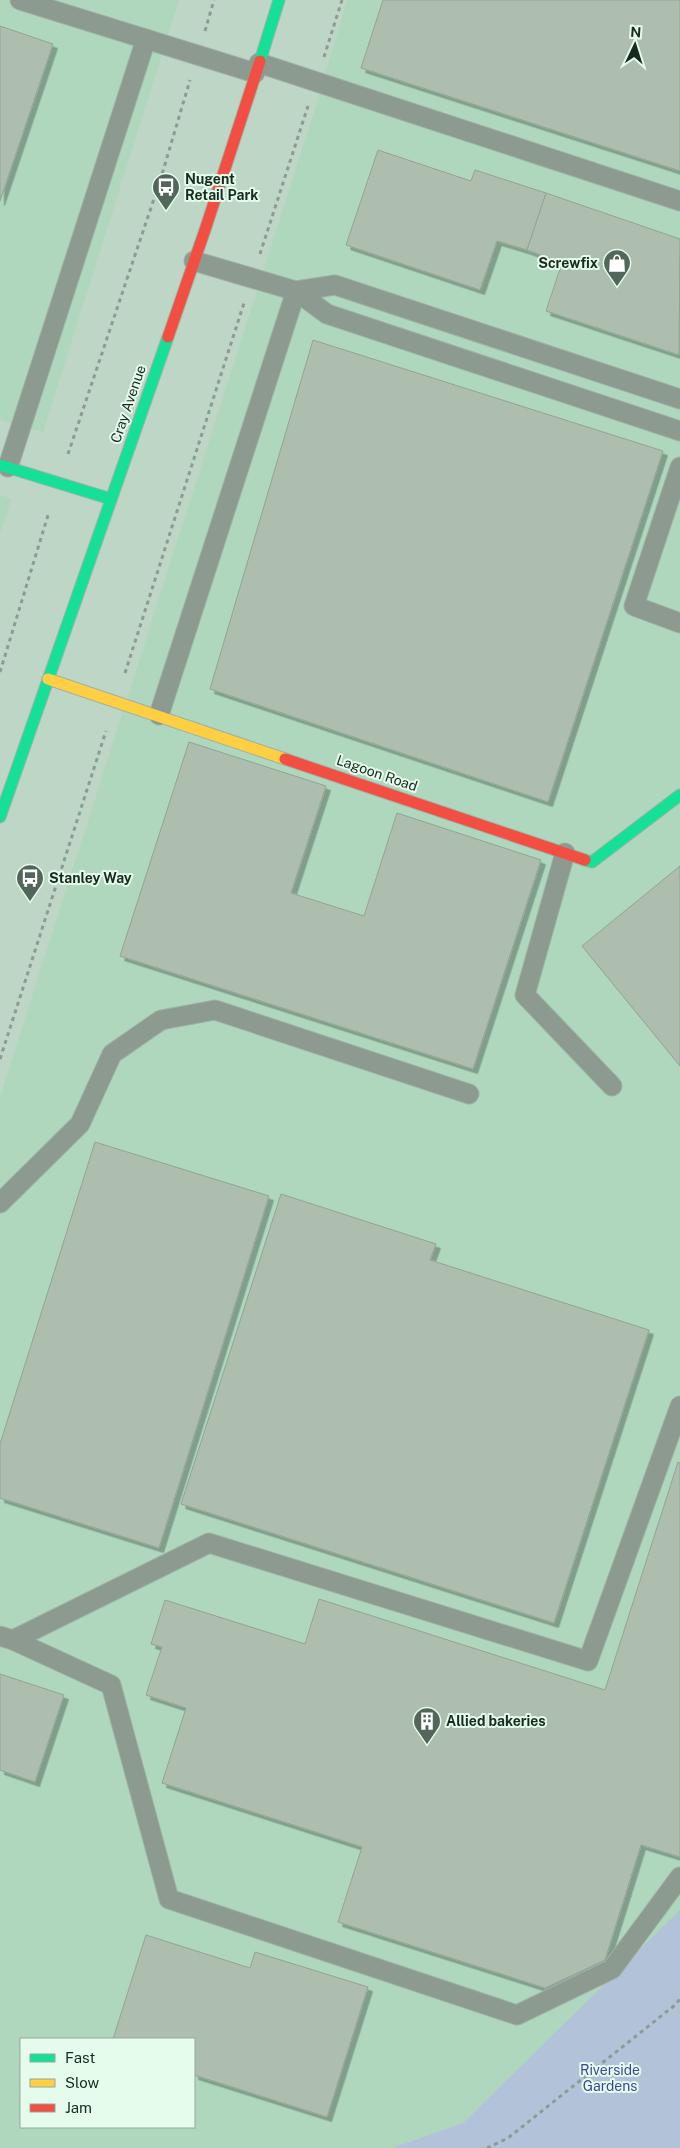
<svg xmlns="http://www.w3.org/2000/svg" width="680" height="2148" font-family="'Public Sans',sans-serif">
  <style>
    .built { fill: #aed7bd; fill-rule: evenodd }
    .green { fill: #b2c2d8 }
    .building { fill: #adbeaf; stroke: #93a394; filter: url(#shadow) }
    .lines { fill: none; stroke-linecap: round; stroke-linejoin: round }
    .lane-casing { stroke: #9eb2a5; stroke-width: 21 }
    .fast-casing { stroke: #9eb2a5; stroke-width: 13 }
    .slow-casing { stroke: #9eb2a5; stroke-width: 13 }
    .jam-casing { stroke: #9eb2a5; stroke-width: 13 }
    .path { stroke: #8d9b92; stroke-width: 3; stroke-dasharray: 4 4; stroke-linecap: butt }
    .lane { stroke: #8c9a90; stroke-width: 19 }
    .fast { stroke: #16e098; stroke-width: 11 }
    .slow { stroke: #ffcf43; stroke-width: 11 }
    .jam { stroke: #f24e42; stroke-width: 11 }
    .labels { text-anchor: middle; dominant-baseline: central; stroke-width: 4; stroke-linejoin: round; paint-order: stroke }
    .poi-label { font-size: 14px; font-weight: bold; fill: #182b1f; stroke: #e5fcec; text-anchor: start }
    .street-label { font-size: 14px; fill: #182b1f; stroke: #e5fcec }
    .park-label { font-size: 14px; fill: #40449d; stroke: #e5fcec }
  </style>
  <defs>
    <filter id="shadow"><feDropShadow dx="4.5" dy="4.5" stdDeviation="0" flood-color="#0004"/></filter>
  </defs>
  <rect width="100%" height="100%" fill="#bed6c6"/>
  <!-- built -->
  <g class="built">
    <path d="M0,0H179L43,432L0,420Z"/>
    <path d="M347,0H680V1910L463,2123L392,2148H0V1097L315,109ZM21,2039H194V2127H21Z"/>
    <path d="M0,495L11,499L0,534Z"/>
  </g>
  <!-- green -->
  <path class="green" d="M680,1910V2148H392L463,2123Z"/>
  <!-- building -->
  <g class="building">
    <path d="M383,0H680V171L361,68Z"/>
    <path d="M0,26L53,44L0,201Z"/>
    <path d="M378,150L471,181L475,170L546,193L527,250L497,241L480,290L346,245Z"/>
    <path d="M546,193L680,239L679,355L546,311L562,263L527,250Z"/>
    <path d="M313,340L663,451L548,802L210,689Z"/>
    <path d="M189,742L326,786L291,893L364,916L397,813L541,860L473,1069L120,956Z"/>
    <path d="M680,866V1066L582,946Z"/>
    <path d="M95,1142L269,1196L159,1548L0,1498V1444Z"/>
    <path d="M281,1194L436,1244L430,1260L649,1330L554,1623L181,1504Z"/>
    <path d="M678,1462L680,1463V1857L641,1845L605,1960L545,1988L338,1922L362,1847L162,1783L186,1708L146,1695L162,1647L151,1644L165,1600L305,1644L319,1599L605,1690Z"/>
    <path d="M0,1674L64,1695L35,1782L0,1770Z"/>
    <path d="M146,1935L250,1968L255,1952L368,1987L327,2117L194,2075V2039H113Z"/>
  </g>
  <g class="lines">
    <!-- lane casing -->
    <g class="lane-casing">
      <g id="lane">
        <path d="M20,0L255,73"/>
        <path d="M259,63L680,201"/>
        <path d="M194,261L296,291L335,285L680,399"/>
        <path d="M8,467L146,39"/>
        <path d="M680,467L634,606L680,623"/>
        <path d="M159,715L296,291L327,314L680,431"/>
        <path d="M565,853L525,995L612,1086"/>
        <path d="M0,1203L80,1124L112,1054L161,1020L215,1010L469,1094"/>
        <path d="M0,1636L13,1640L111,1685L169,1899L517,2015L612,1969L680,1877"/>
        <path d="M13,1640L209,1543L588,1661L680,1406"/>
      </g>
    </g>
    <!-- fast casing -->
    <g class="fast-casing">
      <g id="fast">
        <path d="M260,61L279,0"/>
        <path d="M0,465L111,499"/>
        <path d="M0,817L168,337"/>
        <path d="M585,860L592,862L680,795"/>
      </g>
    </g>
    <!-- slow casing -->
    <g class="slow-casing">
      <path id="slow" d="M48,679L285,759"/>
    </g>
    <!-- jam casing -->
    <g class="jam-casing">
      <g id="jam">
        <path d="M168,337L206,227L260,61"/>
        <path d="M285,759L585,860"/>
      </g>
    </g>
    <!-- path -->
    <g class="path">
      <path d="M205,31L214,0"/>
      <path d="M324,57L342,0"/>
      <path d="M260,254L308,106"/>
      <path d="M68,454L160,181L190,80"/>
      <path d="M0,672L49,512"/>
      <path d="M125,673L244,303"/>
      <path d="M0,1059L106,731"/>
      <path d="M487,2148L508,2138L675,2005L680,1999"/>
    </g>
    <!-- lane -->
    <use href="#lane" class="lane"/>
    <!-- fast -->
    <use href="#fast" class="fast"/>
    <!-- slow -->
    <use href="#slow" class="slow"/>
    <!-- jam -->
    <use href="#jam" class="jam"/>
  </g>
  <!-- icons -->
  <defs>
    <g id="bus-pin" transform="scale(1.4375)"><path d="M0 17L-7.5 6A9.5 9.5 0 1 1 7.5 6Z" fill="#526759" stroke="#e5fcec"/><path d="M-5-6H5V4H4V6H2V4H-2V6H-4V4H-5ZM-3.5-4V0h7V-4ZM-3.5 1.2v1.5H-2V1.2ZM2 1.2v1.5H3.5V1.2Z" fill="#fff"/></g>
    <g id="shop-pin" transform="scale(1.4375)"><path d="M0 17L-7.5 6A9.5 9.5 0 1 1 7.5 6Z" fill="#526759" stroke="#e5fcec"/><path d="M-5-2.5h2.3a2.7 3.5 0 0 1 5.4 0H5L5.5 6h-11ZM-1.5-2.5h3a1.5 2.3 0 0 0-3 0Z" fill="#fff"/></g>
    <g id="building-pin" transform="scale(1.4375)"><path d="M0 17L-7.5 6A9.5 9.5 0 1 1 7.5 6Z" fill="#526759" stroke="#e5fcec"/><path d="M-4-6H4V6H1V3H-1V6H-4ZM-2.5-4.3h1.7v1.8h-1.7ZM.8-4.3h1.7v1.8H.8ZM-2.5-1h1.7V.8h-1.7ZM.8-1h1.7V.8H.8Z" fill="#fff"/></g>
  </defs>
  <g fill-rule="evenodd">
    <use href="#bus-pin" x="166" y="187"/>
    <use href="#shop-pin" x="617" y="263"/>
    <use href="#bus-pin" x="30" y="878"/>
    <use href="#building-pin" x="427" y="1721"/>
  </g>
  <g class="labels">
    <!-- poi labels -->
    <g class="poi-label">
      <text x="185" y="179">Nugent<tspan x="185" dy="16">Retail Park</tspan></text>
      <text x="598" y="263" text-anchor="end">Screwfix</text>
      <text x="49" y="878">Stanley Way</text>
      <text x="446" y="1721">Allied bakeries</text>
    </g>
    <!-- street labels -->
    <g class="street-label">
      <text transform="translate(128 404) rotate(-71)">Cray Avenue</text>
      <text transform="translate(377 773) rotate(19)">Lagoon Road</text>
    </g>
    <!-- park labels -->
    <g class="park-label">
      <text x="610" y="2070">Riverside<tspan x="610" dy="16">Gardens</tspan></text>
    </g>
  </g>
  <!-- legend -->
  <rect x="20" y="2038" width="175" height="90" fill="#e5fcec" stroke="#93a89a"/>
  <rect x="30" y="2054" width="25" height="8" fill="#16e098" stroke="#93a89a"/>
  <text x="65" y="2063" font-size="15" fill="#182b1f">Fast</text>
  <rect x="30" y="2079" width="25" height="8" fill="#ffcf43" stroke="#93a89a"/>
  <text x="65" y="2088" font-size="15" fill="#182b1f">Slow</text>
  <rect x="30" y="2104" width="25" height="8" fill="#f24e42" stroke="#93a89a"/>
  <text x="65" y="2113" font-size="15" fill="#182b1f">Jam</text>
  <!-- north arrow -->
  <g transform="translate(635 45) rotate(4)" stroke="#e5fcec" stroke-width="4" paint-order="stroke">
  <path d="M0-4L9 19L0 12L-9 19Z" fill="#182b1f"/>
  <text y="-8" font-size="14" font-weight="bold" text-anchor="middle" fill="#182b1f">N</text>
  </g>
</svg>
